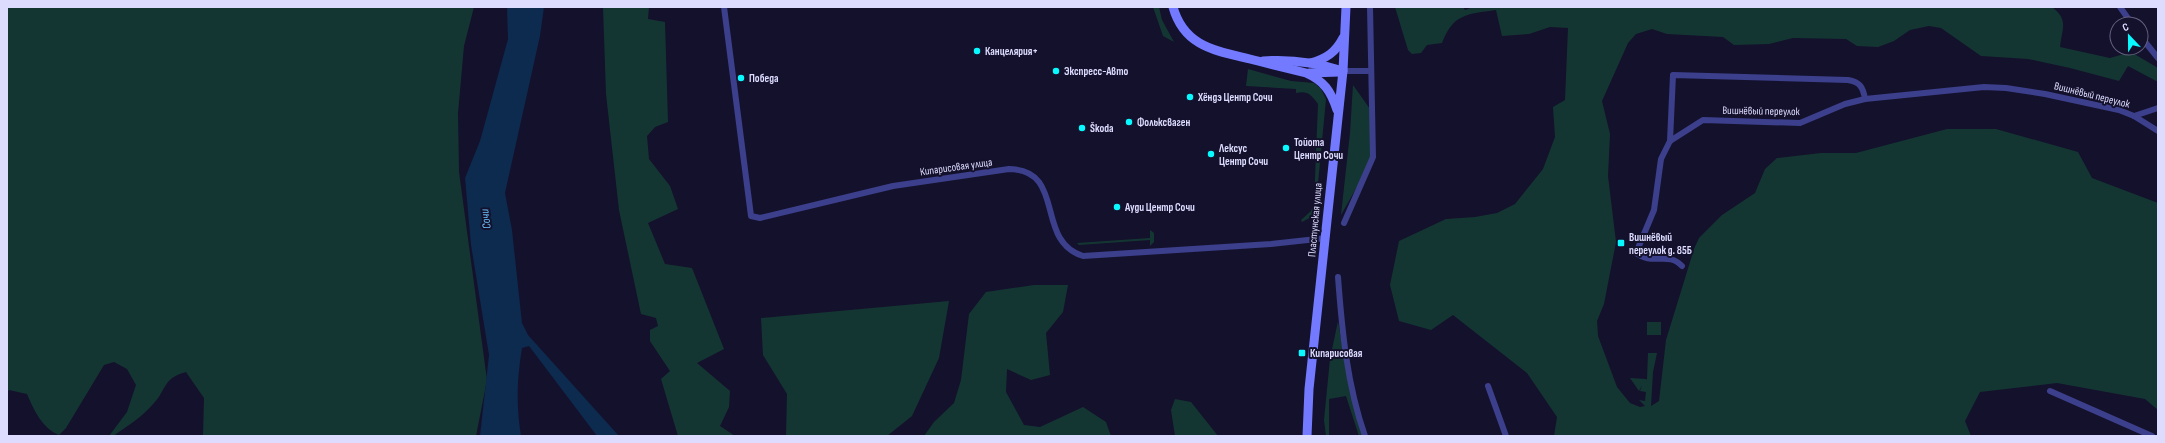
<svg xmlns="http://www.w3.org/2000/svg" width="2165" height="443" font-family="'Sofia Sans Condensed',sans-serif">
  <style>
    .green { fill: #143632 }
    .water { fill: #0d2a4f }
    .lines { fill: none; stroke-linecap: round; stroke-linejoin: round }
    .street { stroke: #3c3f8b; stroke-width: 6 }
    .secondary { stroke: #737aff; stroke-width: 9 }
    .poi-dot { fill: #08f9ff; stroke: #14112c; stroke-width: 1.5 }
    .labels { text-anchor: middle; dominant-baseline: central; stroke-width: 4; stroke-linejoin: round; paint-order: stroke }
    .poi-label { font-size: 11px; font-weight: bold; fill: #dddcff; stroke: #14112c; text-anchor: start }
    .street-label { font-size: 11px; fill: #dddcff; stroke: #14112c }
    .water-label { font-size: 12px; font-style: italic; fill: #6ac5ff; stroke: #14112c }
  </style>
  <rect width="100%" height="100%" fill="#14112c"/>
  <!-- green -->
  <g class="green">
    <path d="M7,7H474L464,46L458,113L459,172L487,380L476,436H203L204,398L186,372C163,378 167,389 154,403C142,417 128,426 113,436H109L127,412L136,385L127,369L114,362L104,365L66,428L59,435C42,428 34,410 27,394L9,390L7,392Z"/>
    <path d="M603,7H649L648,19L665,22L668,122L655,127L647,136L649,159L670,186L678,209L648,223L665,264L692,268L724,349L697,363L730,391L729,407L720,426L735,436H678L661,379L670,371L650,341V330L658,326L656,318L641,314L619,210L606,94Z"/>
    <path d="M1153,7H1159L1162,20L1174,42L1163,36Z"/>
    <path d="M1395,7H1463L1465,10L1473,7H2052C2069,20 2062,28 2060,47L2110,58L2131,52L2158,68V82L2128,66L2119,81L2070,68L2028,59L1981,56L1941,28L1929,26L1910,30L1894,41L1878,47L1857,46L1846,39L1793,38L1769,44L1734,45L1723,37L1667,34L1652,29L1636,34L1628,43L1602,101L1610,134L1608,176L1616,242L1604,304L1597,321L1598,336L1617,387L1630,403L1640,407L1645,406L1639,400L1645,401L1646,392L1640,391L1642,385L1639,391L1630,378L1646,379V380L1647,379L1648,353H1657L1653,372L1651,406L1659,401L1666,340L1694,249L1699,238L1722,215L1755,193L1765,169L1777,158L1821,153H1856L1947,129H1996L2078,152L2092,178L2158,203V410L2145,399L2057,383L1980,392L1965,421L1971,436H1554L1557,417L1527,373L1453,315L1431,330L1399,321L1390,285L1399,241L1446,219L1475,217L1497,213L1515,204L1543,169L1555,137L1553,107L1565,100L1568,28L1550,27L1529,34L1502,36L1496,10C1467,14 1453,14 1442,43L1427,45L1421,53L1412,54L1408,50Z"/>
    <path d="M1248,69L1291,81L1314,83L1321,89L1326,99L1315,215L1302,222L1301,220L1311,211L1314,204L1318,104C1312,95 1307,90 1296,93V89L1246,86Z"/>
    <path d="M1353,85L1370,109L1371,157L1367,169L1341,215L1350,133Z"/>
    <path d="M1150,230L1154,233V242L1150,246V240L1079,245L1077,243L1150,238Z"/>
    <path d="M1034,285H1068L1063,312L1046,333L1050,375L1031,380L1007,369L1006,392L1024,425L1040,427L1083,407L1106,422L1111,436H924L934,422L954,403L961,380L969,314L986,292Z"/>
    <path d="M949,301L939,358L912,416L887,436H786L787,394L763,355L761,318Z"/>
    <path d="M1338,321L1347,376L1362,436H1359L1346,396L1329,399V436H1326L1324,420L1330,359Z"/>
    <rect x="1647" y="322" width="14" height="13"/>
    <path d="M1175,399L1191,402L1218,436H1175L1171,410Z"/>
  </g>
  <!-- water -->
  <path class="water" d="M507,7H544L540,36L505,193L512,230L522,323L528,335L619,436H597L529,346L522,348C517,380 516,404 521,436H480L489,355L471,245L465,178L480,141L508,39Z"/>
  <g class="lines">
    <!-- street -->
    <g class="street">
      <path d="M724,7L751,216L760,218L893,186L1009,169C1067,170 1034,241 1083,256L1271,244L1326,238"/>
      <path d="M2120,7L2132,24"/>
      <path d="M2141,37L2158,58"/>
      <path d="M1343,71H1371"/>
      <path d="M2134,116L2158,108"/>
      <path d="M1670,141L1673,75L1848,80C1860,82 1863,87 1865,99"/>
      <path d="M1344,223L1373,157L1370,7"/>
      <path d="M1682,266C1668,251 1652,266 1636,253L1654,210L1661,159L1670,141L1703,120L1800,123L1845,104L1865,99L1984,87L2006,88L2045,94L2119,110L2134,116L2158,131"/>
      <path d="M1338,277C1342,330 1347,385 1365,436"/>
      <path d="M1488,386L1506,436"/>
      <path d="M2050,391L2152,436"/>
    </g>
    <!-- secondary -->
    <g class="secondary">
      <path d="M1173,7C1185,50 1221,51 1258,61C1274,65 1290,69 1306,73C1324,81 1331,91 1337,110"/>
      <path d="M1263,61C1289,59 1318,63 1343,71"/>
      <path d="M1310,63C1326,59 1336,52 1343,38"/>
      <path d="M1309,73L1340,72"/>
      <path d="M1307,436L1309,389L1343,71L1346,7"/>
    </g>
  </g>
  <!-- markers -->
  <g class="poi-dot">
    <circle cx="977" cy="51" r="4"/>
    <circle cx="1056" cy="71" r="4"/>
    <circle cx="741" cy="78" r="4"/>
    <circle cx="1190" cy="97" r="4"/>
    <circle cx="1129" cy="122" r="4"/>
    <circle cx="1082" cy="128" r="4"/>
    <circle cx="1286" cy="148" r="4"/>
    <circle cx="1211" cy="154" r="4"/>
    <circle cx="1117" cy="207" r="4"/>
    <rect x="1617" y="239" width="8" height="8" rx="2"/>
    <rect x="1298" y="349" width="8" height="8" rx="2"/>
  </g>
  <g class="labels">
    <!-- poi labels -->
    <g class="poi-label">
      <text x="985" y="51">Канцелярия+</text>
      <text x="1064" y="71">Экспресс-Авто</text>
      <text x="749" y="78">Победа</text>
      <text x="1198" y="97">Хёндэ Центр Сочи</text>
      <text x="1137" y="122">Фольксваген</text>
      <text x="1090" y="128">Škoda</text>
      <text x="1294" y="142">Тойота<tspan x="1294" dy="13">Центр Сочи</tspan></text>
      <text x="1219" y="148">Лексус<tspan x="1219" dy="13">Центр Сочи</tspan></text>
      <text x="1125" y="207">Ауди Центр Сочи</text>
      <text x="1629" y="237">Вишнёвый<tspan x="1629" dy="13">переулок д. 85Б</tspan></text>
      <text x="1310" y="353">Кипарисовая</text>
    </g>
    <!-- street labels -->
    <g class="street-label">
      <text transform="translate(2092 95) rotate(14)">Вишнёвый переулок</text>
      <text transform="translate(1761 111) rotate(1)">Вишнёвый переулок</text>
      <text transform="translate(956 167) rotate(-8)">Кипарисовая улица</text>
      <text transform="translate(1315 220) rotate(-85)">Пластунская улица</text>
    </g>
    <!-- water labels -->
    <g class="water-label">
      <text transform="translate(486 219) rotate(-97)">Сочи</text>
    </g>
  </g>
  <!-- border -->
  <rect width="2165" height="443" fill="none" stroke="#dddcff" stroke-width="16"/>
  <!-- north arrow -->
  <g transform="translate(2129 36) rotate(338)"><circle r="19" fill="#14112c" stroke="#646280"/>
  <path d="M0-3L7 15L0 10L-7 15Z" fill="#08f9ff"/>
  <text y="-6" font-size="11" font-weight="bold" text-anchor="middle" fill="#dddcff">С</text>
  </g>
</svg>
